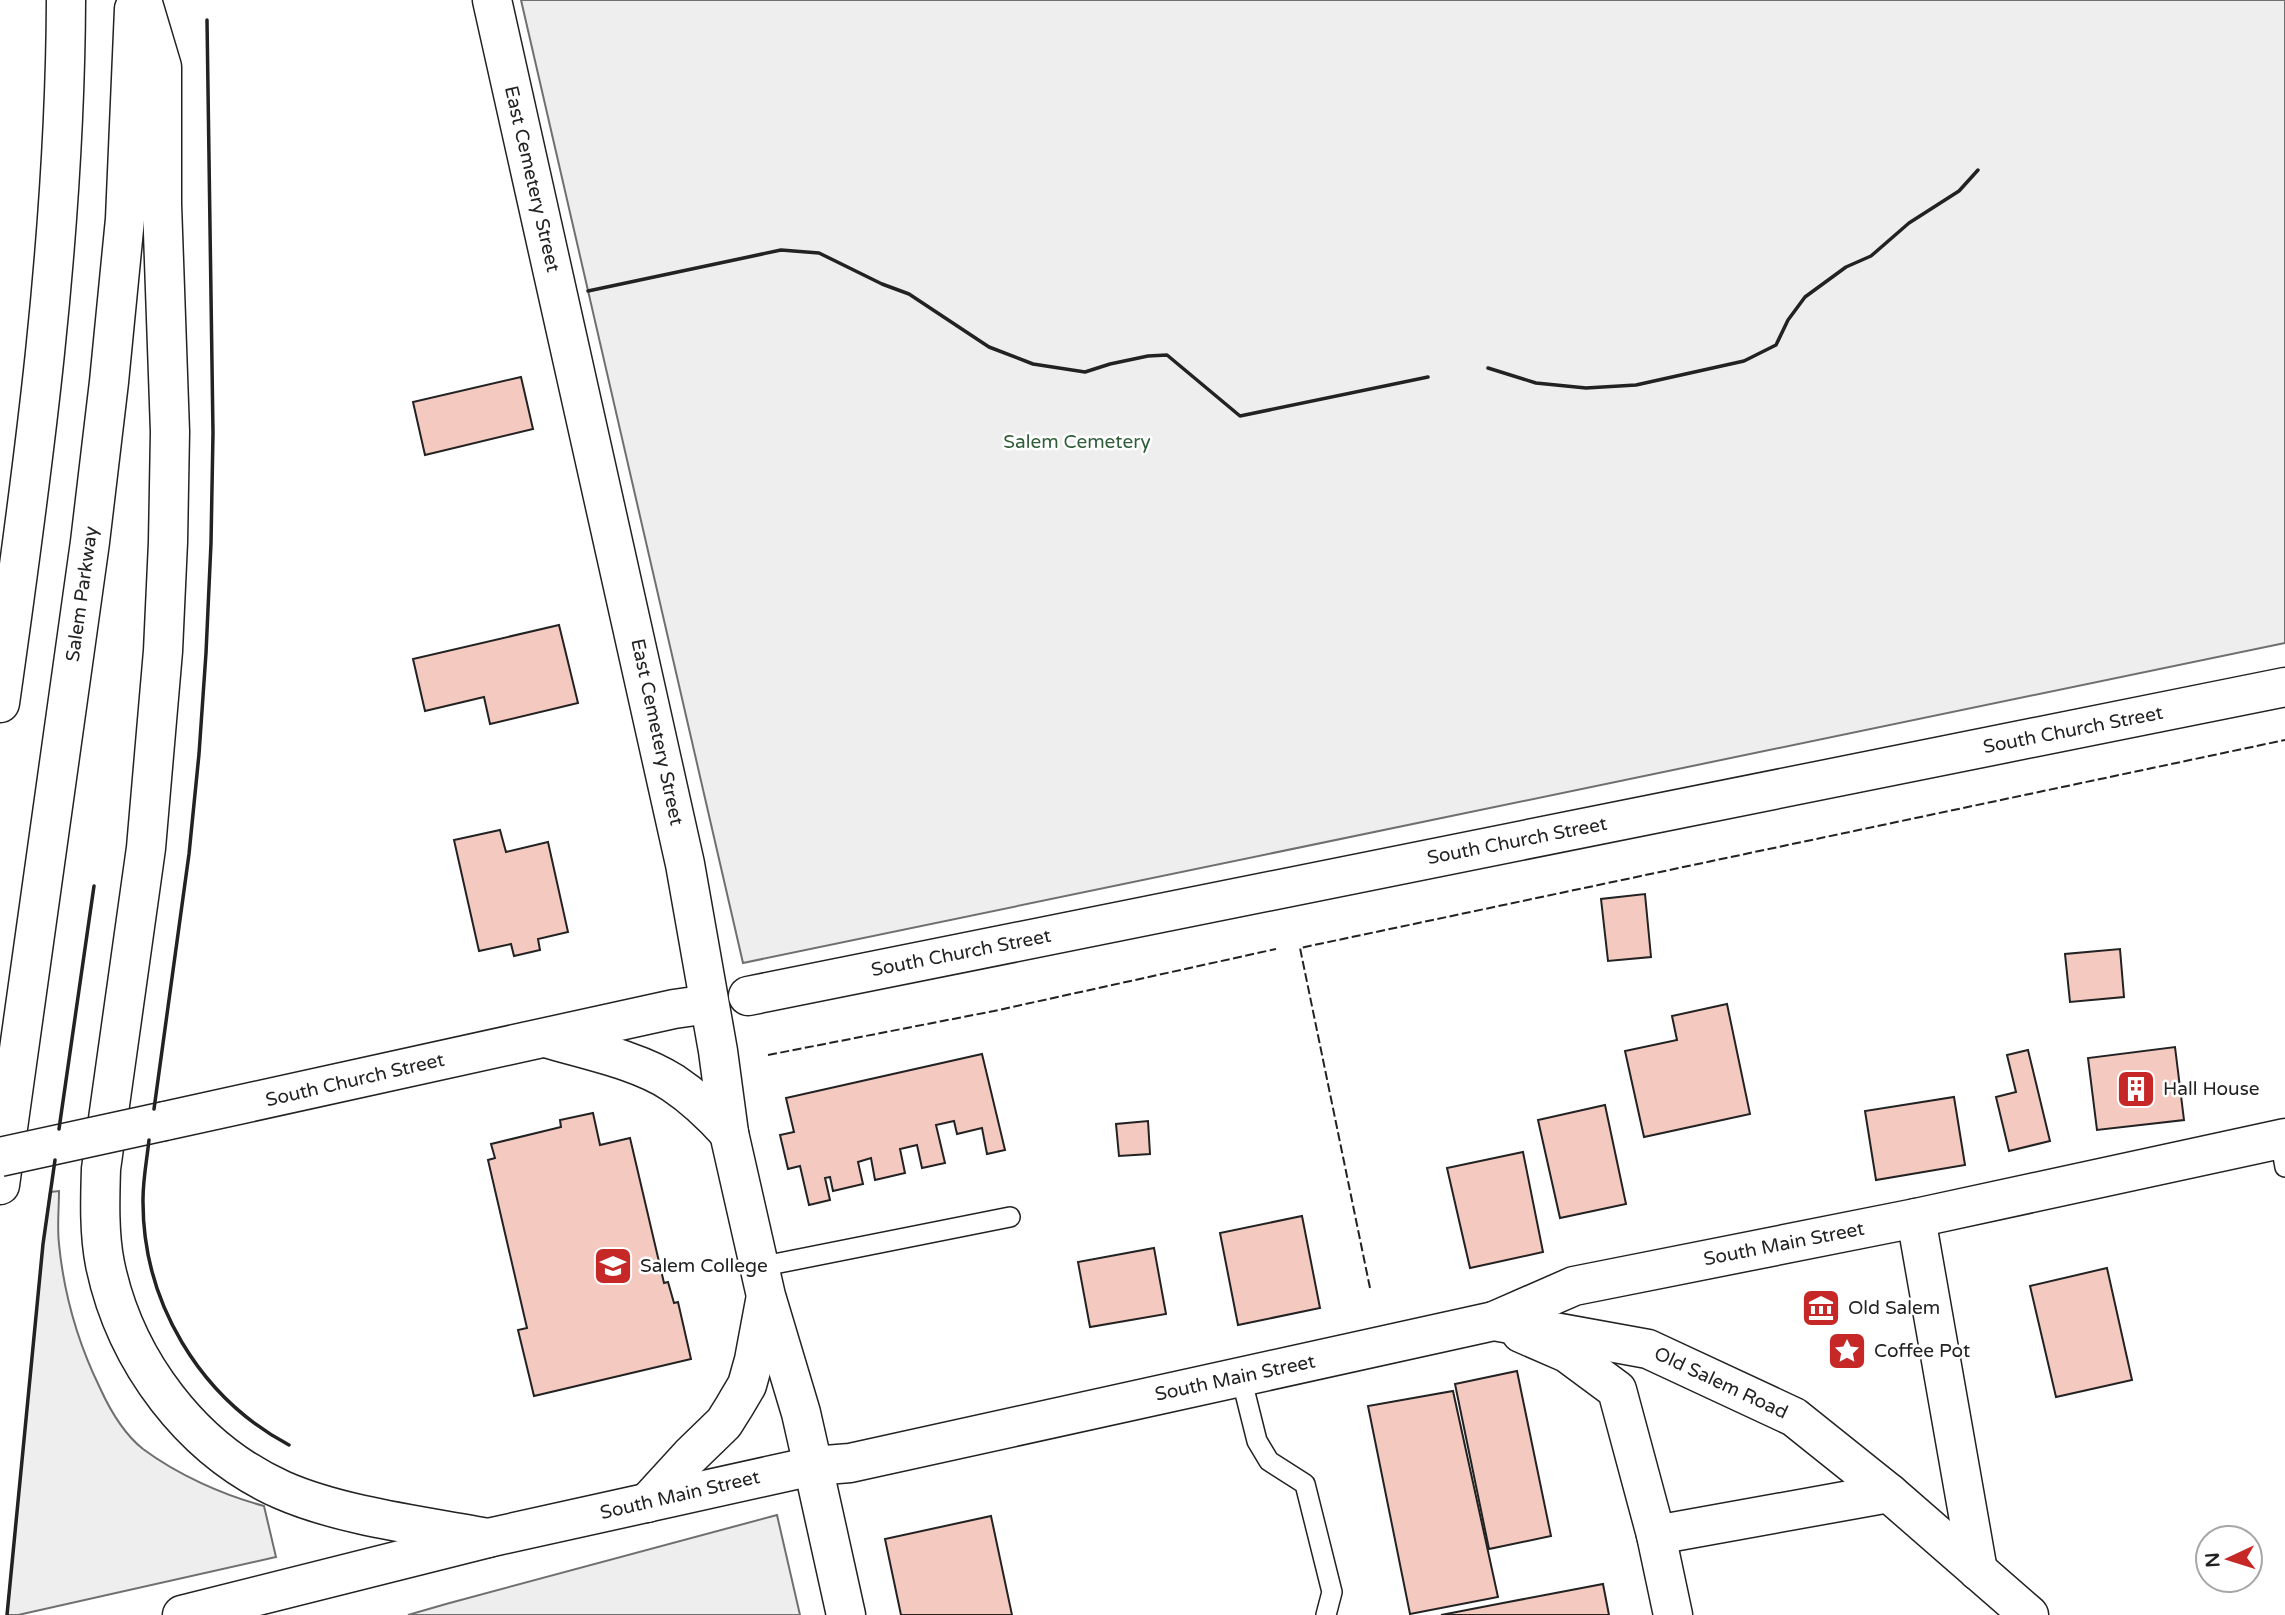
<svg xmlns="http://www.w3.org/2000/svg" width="2285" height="1615" font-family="'Varela Round',sans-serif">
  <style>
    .green { fill: #eee; stroke: #6f6f6f; stroke-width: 2 }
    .building { fill: #f3c9c0; stroke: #222; stroke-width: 2 }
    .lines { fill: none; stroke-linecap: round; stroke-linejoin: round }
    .lane-casing { stroke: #222; stroke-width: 22 }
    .street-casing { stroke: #222; stroke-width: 41 }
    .secondary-casing { stroke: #222; stroke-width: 41 }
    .primary-casing { stroke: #222; stroke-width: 41 }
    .highway-casing { stroke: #222; stroke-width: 41 }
    .lane { stroke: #fff; stroke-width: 19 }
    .street { stroke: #fff; stroke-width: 38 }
    .secondary { stroke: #fff; stroke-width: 38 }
    .primary { stroke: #fff; stroke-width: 38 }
    .highway { stroke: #fff; stroke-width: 38 }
    .secondary-bridge-casing { stroke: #222; stroke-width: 41; stroke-linecap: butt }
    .secondary-bridge { stroke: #fff; stroke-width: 38 }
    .fence { stroke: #222; stroke-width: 2; stroke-dasharray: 9 3.5; stroke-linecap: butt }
    .wall { stroke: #222; stroke-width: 3.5 }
    .labels { text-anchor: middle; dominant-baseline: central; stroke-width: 5; stroke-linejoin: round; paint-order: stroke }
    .street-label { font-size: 19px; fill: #222; stroke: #fff }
    .park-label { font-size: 19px; fill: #2f5e38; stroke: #fff }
    .poi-label { font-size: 19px; fill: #222; stroke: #fff; text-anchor: start }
  </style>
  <rect width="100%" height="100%" fill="#fff"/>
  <!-- green -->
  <g class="green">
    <path d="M521,0H2285V643L743,963Z"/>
    <path d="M59,1191C59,1208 57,1227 59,1244C64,1295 78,1343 100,1388C110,1410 124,1434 143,1449C178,1475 223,1495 264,1506L276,1557L18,1615H7L43,1244L50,1192Z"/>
    <path d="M777,1515L800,1615H408L446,1604Z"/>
  </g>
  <!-- building -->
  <g class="building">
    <path d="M521,377L533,429L425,455L413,402Z"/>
    <path d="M559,625L578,703L490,724L484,697L425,711L413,659Z"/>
    <path d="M500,830L506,852L548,842L568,932L538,939L540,950L514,956L511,944L479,951L454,840Z"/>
    <path d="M1645,894L1651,957L1608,961L1601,899Z"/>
    <path d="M2120,949L2124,997L2070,1002L2065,954Z"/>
    <path d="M1727,1004L1750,1114L1644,1137L1625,1051L1677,1040L1672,1016Z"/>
    <path d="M2175,1047L2184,1120L2097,1130L2088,1058Z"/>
    <path d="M2028,1050L2050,1141L2009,1151L1996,1097L2016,1092L2007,1055Z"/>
    <path d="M982,1054L1005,1150L987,1154L982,1128L957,1134L954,1121L936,1125L945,1163L922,1168L917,1145L900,1149L905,1173L875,1180L871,1158L858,1162L863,1184L833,1191L830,1177L825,1178L830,1200L809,1205L800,1166L788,1169L780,1135L794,1132L786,1098Z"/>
    <path d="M1954,1097L1965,1165L1876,1180L1865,1111Z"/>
    <path d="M1605,1105L1626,1204L1560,1218L1538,1120Z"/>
    <path d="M593,1113L600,1145L630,1138L664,1283L668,1282L674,1303L678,1302L691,1359L534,1396L518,1330L527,1328L488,1160L495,1158L491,1144L561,1127L560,1120Z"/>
    <path d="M1148,1121L1150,1154L1119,1156L1116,1124Z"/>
    <path d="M1523,1152L1543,1252L1470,1268L1447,1168Z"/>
    <path d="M1302,1216L1320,1308L1238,1325L1220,1233Z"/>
    <path d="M1154,1248L1166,1314L1090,1327L1078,1262Z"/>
    <path d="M2107,1268L2132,1380L2056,1397L2030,1286Z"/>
    <path d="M1517,1371L1551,1536L1489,1549L1455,1384Z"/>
    <path d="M1453,1391L1498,1597L1410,1614L1368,1406Z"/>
    <path d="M991,1516L1012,1615H901L885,1539Z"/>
    <path d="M1603,1584L1609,1615H1441L1503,1603Z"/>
  </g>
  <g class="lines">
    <!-- lane casing -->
    <g class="lane-casing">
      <g id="lane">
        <path d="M2280,1139L2285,1167"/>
        <path d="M759,1267L1010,1217"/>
        <path d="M1241,1377L1257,1441L1269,1461L1305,1484L1332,1592L1326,1615"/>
      </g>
    </g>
    <!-- street casing -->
    <g class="street-casing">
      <g id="street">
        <path d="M748,996L2285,687"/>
        <path d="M1916,1218L1978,1571"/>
        <path d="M1494,1321L1574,1286L1916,1218L2285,1138"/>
        <path d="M1656,1535L1889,1493"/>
      </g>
    </g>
    <!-- secondary casing -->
    <g class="secondary-casing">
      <g id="secondary">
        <path d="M492,0L685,864L718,1051L729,1133L766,1296L801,1413L813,1466"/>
        <path d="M546,1038C586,1050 638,1060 673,1083C694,1097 712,1114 729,1133"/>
        <path d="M165,1121L674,1009L709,1004"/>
        <path d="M1521,1333L1567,1353L1617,1390L1656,1535L1673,1615"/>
        <path d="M647,1503L690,1456L724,1423L734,1407L747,1385L754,1360L765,1301"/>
      </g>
    </g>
    <!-- primary casing -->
    <g class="primary-casing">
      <g id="primary">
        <path d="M813,1466L846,1615"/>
        <path d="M182,1615L488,1538L813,1466L850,1463L1494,1321L1648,1349L1794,1417L1889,1493L2029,1615"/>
      </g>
    </g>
    <!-- highway casing -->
    <g class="highway-casing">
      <g id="highway">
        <path d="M142,0L162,67V204L170,432L168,542L163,651L146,848L101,1169C100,1200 99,1234 105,1264C125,1361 192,1450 282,1490C341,1516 424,1526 488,1538"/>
        <path d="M0,703C33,470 65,236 66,0"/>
        <path d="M0,1185L90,542L109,382L125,219L134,9"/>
      </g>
    </g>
    <!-- lane -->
    <use href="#lane" class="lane"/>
    <!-- street -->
    <use href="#street" class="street"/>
    <!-- secondary -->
    <use href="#secondary" class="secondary"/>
    <!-- primary -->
    <use href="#primary" class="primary"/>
    <!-- highway -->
    <use href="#highway" class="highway"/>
    <!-- secondary-bridge casing -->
    <g class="secondary-bridge-casing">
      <path id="secondary-bridge" d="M0,1157L165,1121"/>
    </g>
    <!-- secondary-bridge -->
    <use href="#secondary-bridge" class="secondary-bridge"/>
    <!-- fence -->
    <g class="fence">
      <path d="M768,1055L994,1011L1276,949"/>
      <path d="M1370,1288L1300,948L2285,740"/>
    </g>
    <!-- wall -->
    <g class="wall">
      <path d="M588,291L781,250L819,253L882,284L909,294L989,347L1033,364L1085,372L1110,364L1148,356L1167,355L1240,416L1428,377"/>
      <path d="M1488,368L1536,383L1586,388L1636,385L1744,361L1776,345L1788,320L1805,297L1846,267L1871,256L1909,223L1959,191L1978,170"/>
      <path d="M154,1109L189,854L199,754L206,653L211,543L213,433L207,20"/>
      <path d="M59,1129L94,886"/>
      <path d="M149,1140C147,1159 143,1179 143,1199C142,1301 199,1397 289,1445"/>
      <path d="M7,1615L43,1244L55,1160"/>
    </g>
  </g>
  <!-- icons -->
  <defs>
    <g id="building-square" transform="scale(2.0125)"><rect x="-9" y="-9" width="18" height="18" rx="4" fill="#c62828" stroke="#fff"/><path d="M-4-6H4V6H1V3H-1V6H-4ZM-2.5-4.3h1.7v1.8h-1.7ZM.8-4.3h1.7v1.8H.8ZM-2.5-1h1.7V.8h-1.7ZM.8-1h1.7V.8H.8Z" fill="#fff"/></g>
    <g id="university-square" transform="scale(2.0125)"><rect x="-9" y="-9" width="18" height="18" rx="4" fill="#c62828" stroke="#fff"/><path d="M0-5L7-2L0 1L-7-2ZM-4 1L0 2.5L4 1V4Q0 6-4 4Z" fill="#fff"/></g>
    <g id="museum-square" transform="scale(2.0125)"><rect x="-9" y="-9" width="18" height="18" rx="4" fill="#c62828" stroke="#fff"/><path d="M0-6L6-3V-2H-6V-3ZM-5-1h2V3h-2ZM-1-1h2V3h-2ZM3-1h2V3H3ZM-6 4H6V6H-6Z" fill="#fff"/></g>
    <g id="sight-square" transform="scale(2.0125)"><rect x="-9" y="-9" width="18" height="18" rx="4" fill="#c62828" stroke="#fff"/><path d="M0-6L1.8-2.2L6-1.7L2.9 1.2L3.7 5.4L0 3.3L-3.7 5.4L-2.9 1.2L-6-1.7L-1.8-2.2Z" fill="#fff"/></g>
  </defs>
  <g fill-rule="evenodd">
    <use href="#building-square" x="2136" y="1089"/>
    <use href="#university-square" x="613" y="1266"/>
    <use href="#museum-square" x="1821" y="1308"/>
    <use href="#sight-square" x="1847" y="1351"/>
  </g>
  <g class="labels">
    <!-- street labels -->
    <g class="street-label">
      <text transform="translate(532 179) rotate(77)">East Cemetery Street</text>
      <text transform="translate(82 594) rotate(-82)">Salem Parkway</text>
      <text transform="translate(2073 730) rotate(-11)">South Church Street</text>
      <text transform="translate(657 732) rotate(78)">East Cemetery Street</text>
      <text transform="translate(1517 841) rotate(-11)">South Church Street</text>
      <text transform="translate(961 953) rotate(-11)">South Church Street</text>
      <text transform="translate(355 1080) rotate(-13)">South Church Street</text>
      <text transform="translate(1784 1244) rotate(-11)">South Main Street</text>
      <text transform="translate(1235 1378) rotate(-12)">South Main Street</text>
      <text transform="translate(1721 1383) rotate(25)">Old Salem Road</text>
      <text transform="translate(680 1495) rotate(-13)">South Main Street</text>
    </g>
    <!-- park labels -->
    <g class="park-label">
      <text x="1077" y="442">Salem Cemetery</text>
    </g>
    <!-- poi labels -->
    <g class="poi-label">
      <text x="2163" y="1089">Hall House</text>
      <text x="640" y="1266">Salem College</text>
      <text x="1848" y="1308">Old Salem</text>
      <text x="1874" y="1351">Coffee Pot</text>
    </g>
  </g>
  <!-- north arrow -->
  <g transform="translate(2229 1559) rotate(266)"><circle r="33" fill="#ffffff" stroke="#a7a7a7" stroke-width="2"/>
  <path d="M0-5L12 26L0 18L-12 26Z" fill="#c62828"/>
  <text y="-10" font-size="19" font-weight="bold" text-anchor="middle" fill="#222222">N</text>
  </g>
</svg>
